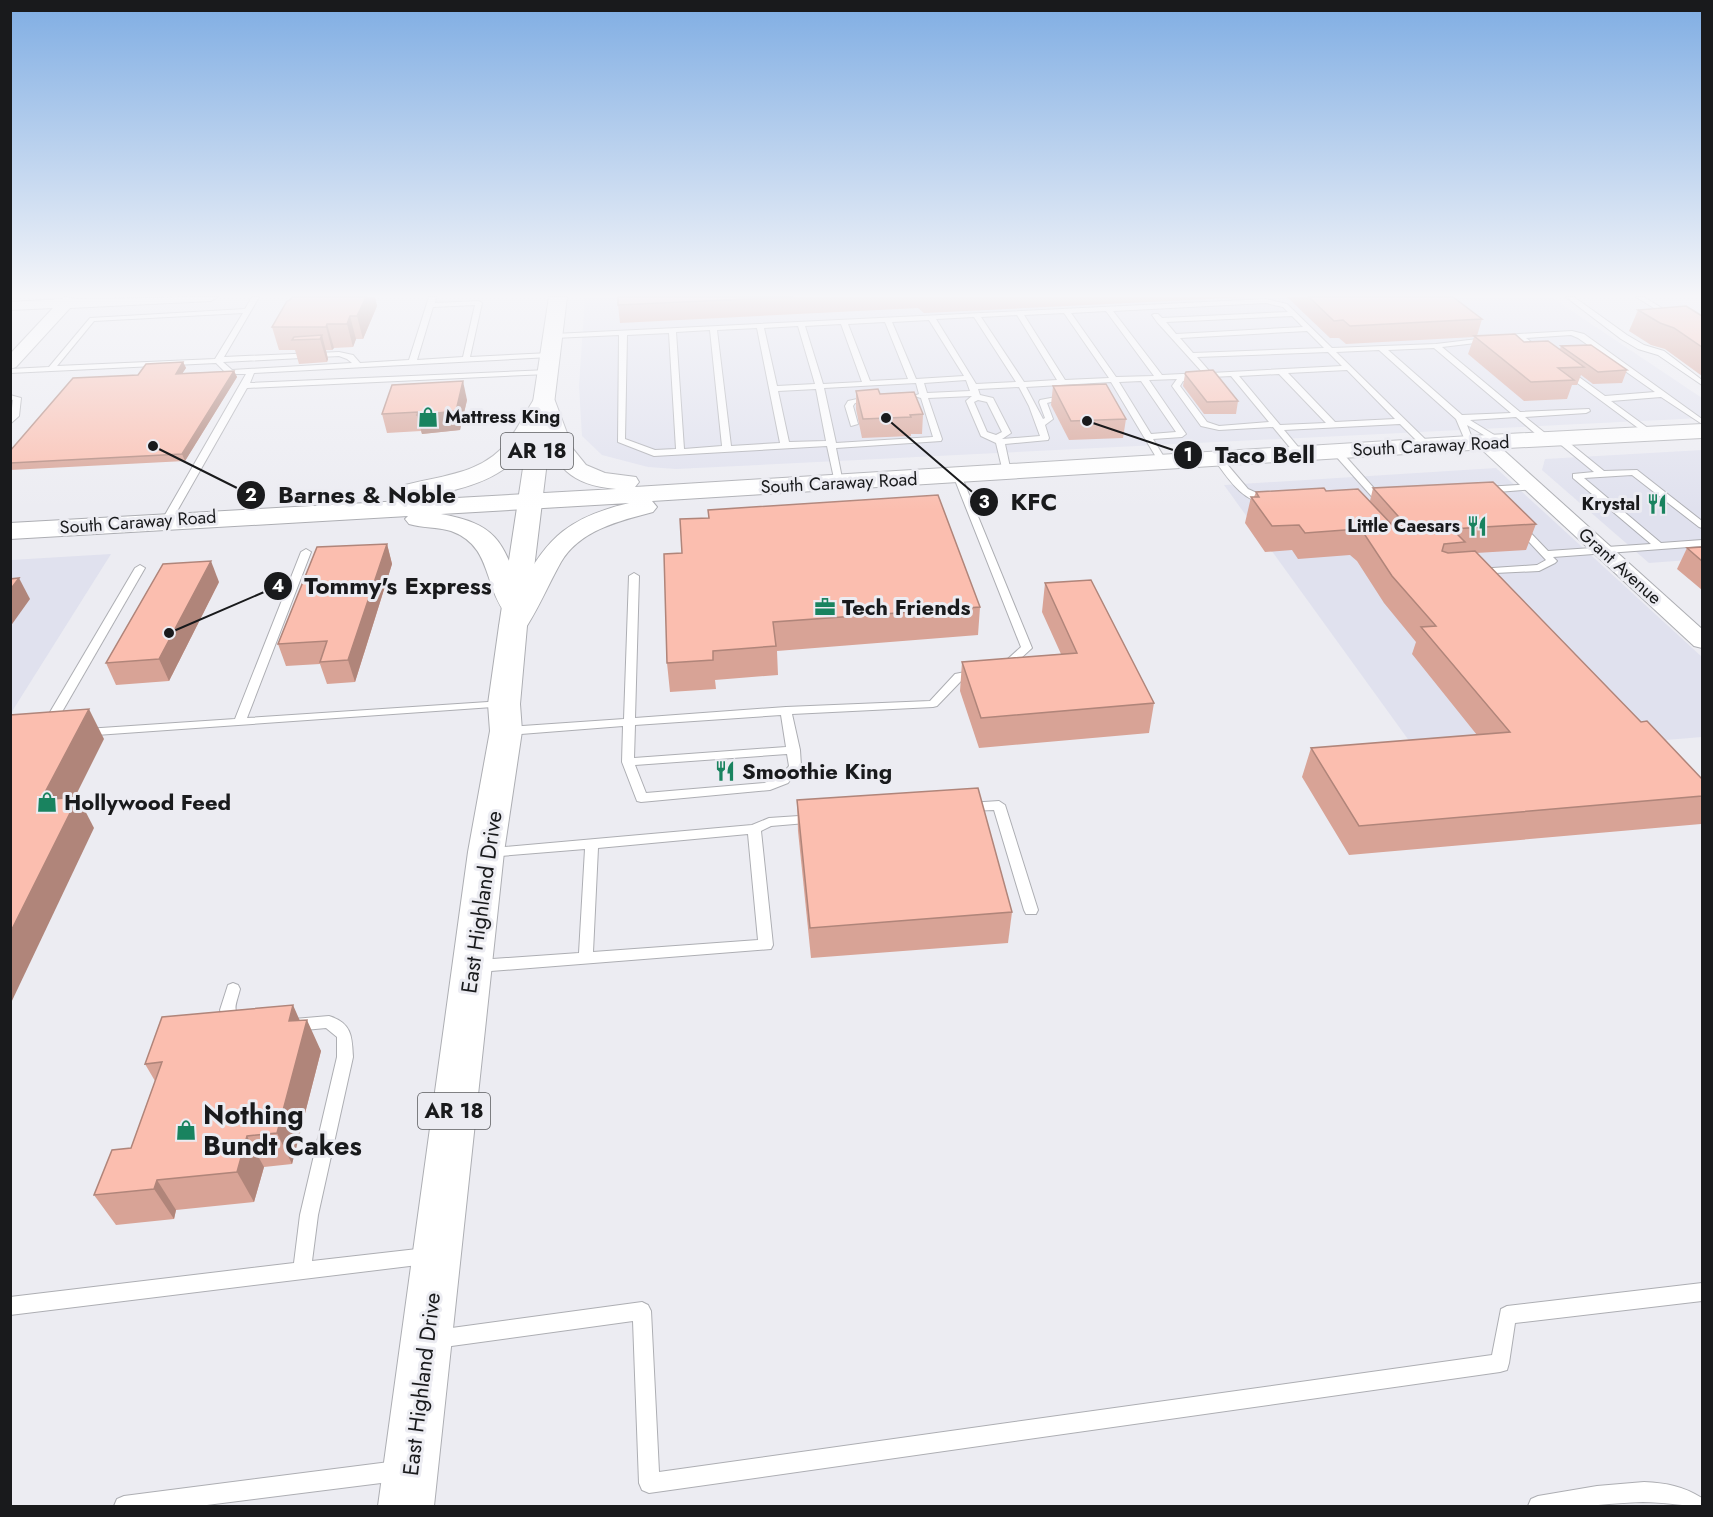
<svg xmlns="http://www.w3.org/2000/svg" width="1713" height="1517" font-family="Jost,sans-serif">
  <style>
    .built { fill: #e0e1ee }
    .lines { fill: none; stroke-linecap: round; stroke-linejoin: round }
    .service-casing { stroke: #adaeb3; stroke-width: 2 }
    .minor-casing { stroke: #adaeb3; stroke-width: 2 }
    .secondary-casing { stroke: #adaeb3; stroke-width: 2 }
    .primary-casing { stroke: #adaeb3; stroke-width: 2 }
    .service { fill: #fff; fill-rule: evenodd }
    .minor { fill: #fff; fill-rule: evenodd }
    .secondary { fill: #fff; fill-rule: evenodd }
    .primary { fill: #fff; fill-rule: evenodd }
    .wall { fill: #d8a396 }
    .shaded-wall { fill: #b0857a }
    .building { fill: #fbbeaf; stroke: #b0857a; stroke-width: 1.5 }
    .labels { text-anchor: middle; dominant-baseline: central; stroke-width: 6; stroke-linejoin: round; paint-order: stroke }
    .far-poi-label { font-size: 18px; font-weight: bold; fill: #191a1c; stroke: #ececf2; text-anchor: end }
    .far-street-label { font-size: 18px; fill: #191a1c; stroke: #ececf2 }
    .shield { fill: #ececf2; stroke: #58595c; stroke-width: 1.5 }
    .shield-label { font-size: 21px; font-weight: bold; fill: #191a1c }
    .poi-label { font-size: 22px; font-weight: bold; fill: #191a1c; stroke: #ececf2; text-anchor: start }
    .street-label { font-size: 22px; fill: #191a1c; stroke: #ececf2 }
    .near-poi-label { font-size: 27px; font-weight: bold; fill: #191a1c; stroke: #ececf2; text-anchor: start }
    .leader { fill: none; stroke: #191a1c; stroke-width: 2 }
    .callout-dot { fill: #191a1c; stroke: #ececf2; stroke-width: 2 }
    .mark-label { font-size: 18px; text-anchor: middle; font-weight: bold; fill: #fff }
    .callout-label { font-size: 24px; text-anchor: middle; font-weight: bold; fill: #191a1c; stroke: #ececf2; stroke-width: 6; stroke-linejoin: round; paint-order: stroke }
  </style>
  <rect width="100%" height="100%" fill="#ececf2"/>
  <!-- built -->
  <g class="built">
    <path d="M585,297H1551L1702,398V418L676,469L648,467L602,455L582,436L579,386Z"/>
    <path d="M1702,450V559L1649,563L1542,470L1545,459Z"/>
    <path d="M1496,468L1702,657V737L1423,760L1224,485Z"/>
    <path d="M111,554L11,713V560Z"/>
  </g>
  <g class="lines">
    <!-- service casing -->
    <g class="service-casing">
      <g id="service">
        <path d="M252,297H259L224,357L339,352L353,355L360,363L409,360L429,297H436L435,303L479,301L482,303L470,357L550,353L554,355L550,357L254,373L250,383L548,370L552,372L548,374L247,388L172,520L167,523L162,520L246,374H227L216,363L10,373V369L49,367L90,318L245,309ZM475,305L463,357L417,360L433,307ZM243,313L215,359L57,366L94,321ZM339,356L347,359L352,363L232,370L223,362Z"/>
        <path d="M1566,297H1574L1627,335L1644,345L1664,351L1702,380V385L1658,355L1638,349L1621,339Z"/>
        <path d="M1636,297H1644L1676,317L1670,318Z"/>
        <path d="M1266,299L1287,304L1332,348L1436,344L1519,334L1572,331L1584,334L1702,419V424L1661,397L1611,401L1656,434L1649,436L1561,371L1568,369L1605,396L1655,392L1578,338L1571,335L1526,338L1542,350V354H1539L1517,338L1442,347L1520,412L1589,409L1590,411L1586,413L1525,417L1550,437V441H1544L1516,417L1470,420L1504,441L1497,443L1467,425L1474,443L1467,445L1456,419L1379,350L1336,352L1430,444V448H1424L1400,424L1284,430L1304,454L1300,457L1297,456L1273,427L1219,430L1201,426L1172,386L1177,379L1149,380L1186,434L1182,437L1153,439L1167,462L1163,465L1159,462L1111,382L1026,387L1043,419L1045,418L1039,402L1040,400L1067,395L1071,397L1047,403L1053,419L1045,425L1049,438L1048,440L1005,444L1011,472L1010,474L1003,472L996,443L981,436L966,401L972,396L928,398L942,439L941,441L836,448L843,483L839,486L835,483L827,446L654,456L618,442L619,335L554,338L550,336L554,334ZM1266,303L1283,307L1288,312L1162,318L1158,314H1154L1152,315L1157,322L1203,373L1162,375L1113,311ZM1106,311L1154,376L1116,377L1071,313ZM1064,313L1109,378L1065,380L1024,315ZM1017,315L1057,380L1024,382L981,317ZM1292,316L1303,327L1176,334L1166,322ZM974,317L1016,382L976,384L936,319ZM929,320L964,376L916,379L892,322ZM885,322L908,379L870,381L848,324ZM841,324L862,382L823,384L805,326ZM798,326L815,384L777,386L764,328ZM757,328L780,443L731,446L717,330ZM710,330L722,446L684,449L676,332ZM1307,331L1324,348L1193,353L1180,338ZM669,333L676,449L655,450L625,439L627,335ZM1434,348L1511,413L1462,415L1388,350ZM1328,352L1342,366L1211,373L1197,357ZM1347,370L1395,419L1335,422L1288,373ZM1279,374L1326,423L1280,425L1239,376ZM1231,376L1269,422L1219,426L1207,422L1180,386L1183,381H1192V378ZM966,380L970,391L927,393L924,383ZM1141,381L1176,432L1151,434L1119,382ZM916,383L919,394L914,396L921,398L933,437L836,443L824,388ZM1019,387L1029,406L1040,436L1002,439L1011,433L993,398L980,395L978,389ZM816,389L826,441L789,442L778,391ZM978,400L987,402L1002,432L996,435L987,432L974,402Z"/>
        <path d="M10,395L21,398L19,416L10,424L13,400L10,399Z"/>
        <path d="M871,396H874V400L855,403L853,406L858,424L851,426L845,406L848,401Z"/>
        <path d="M1555,436H1561L1604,471L1637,470L1702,521V528L1699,527L1632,475L1584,478L1661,543L1702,540V546L1553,557L1557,561L1555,563L1539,571L1474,574L1473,572L1478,569L1537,565L1546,560L1517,529L1515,527L1520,524L1523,525L1548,551L1651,544L1573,478V474L1594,472L1555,440Z"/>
        <path d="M1336,448L1339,449L1380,495V499H1374L1333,453L1332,451Z"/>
        <path d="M1218,456L1221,457L1248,489L1270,499V503C1244,505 1227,477 1214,459Z"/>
        <path d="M957,472L961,475L1032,648L1008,670H1000L999,668L1000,666L1021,647L953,475Z"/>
        <path d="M1533,484L1537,487L1536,489L1485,493L1481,490L1485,487Z"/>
        <path d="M306,549L311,552L247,718L503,701L509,704L507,706L82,736L80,733L86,729L235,719L301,552Z"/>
        <path d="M140,565L145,568L55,724L53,727H45L43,724L135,568Z"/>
        <path d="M634,573L639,576L635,718L786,707L930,701L955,674L975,670L981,673L979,675L963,679L937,706L933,707L792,714L800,750L801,766L788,783L770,790L641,802L637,801L622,762L623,726L508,735L502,731L508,727L624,719L629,576ZM781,715L786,747L634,758L635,725ZM787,754L789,766L780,777L764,783L646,793L635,765Z"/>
        <path d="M999,801L1005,805L1038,910L1036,914H1026L1024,910L994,810L969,811L963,807L969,803Z"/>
        <path d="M814,815L820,819L818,822L771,826L761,831L773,945L771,949L478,972L473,970L471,966L473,962L478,960L579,953L585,849L488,857L483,855L481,852L483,849L752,825L769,818ZM748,834L758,940L593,952L598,848Z"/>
        <path d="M233,983L238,985L240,989C235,1009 232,1007 243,1024L241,1028L236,1030L228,1028L220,1010L228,985Z"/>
        <path d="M329,1016C352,1023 352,1037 353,1057L318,1215L312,1261L426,1248L432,1250L435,1256L432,1262L426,1264L10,1315V1297L294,1263L300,1215L337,1057V1037L326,1028L294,1031L289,1029L287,1025L289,1021L294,1019Z"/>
        <path d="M1702,1283V1301L1515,1323L1509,1363L1507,1370L1500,1372L649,1493L642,1490L639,1483L633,1321L437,1348L430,1345L428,1339L430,1333L437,1330L642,1302L648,1305L651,1311L659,1472L1492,1355L1501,1309L1507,1306Z"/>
        <path d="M397,1461L404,1464L407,1471L404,1478L397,1481L199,1506H114L117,1499L124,1496Z"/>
        <path d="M1644,1482C1666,1483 1683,1486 1702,1498V1506C1682,1506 1663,1502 1643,1502C1605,1503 1566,1510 1528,1506L1531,1499L1538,1496L1597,1486Z"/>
      </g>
    </g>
    <!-- minor casing -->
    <g class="minor-casing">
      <g id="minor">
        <path d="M64,297L78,299L218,297L211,301L70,308L16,367L10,369V354L53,308L10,310V302L62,299Z"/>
        <path d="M1484,437L1490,438L1702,629V648L1694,646L1478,446L1475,442L1478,438Z"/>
      </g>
    </g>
    <!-- secondary casing -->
    <g class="secondary-casing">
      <path id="secondary" d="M544,394L552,396L555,401L573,449L586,465L605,473L636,477L639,482L635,487L1470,436L1702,424V438L1470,450L652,501L657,507L653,512C619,521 580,530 561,562C548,585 538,610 523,632L513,635L503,632L499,626L506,614C483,584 492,546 451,531C437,527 423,528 409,524L405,519L408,516L10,539V523L616,489C570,485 555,467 541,425C517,467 493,481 446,492C433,495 419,499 405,495L402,490L405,485C444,475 483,474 509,440C519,426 527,410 536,396ZM629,503C571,517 547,536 520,589C502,540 496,524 441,514Z"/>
    </g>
    <!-- primary casing -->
    <g class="primary-casing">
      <path id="primary" d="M549,297H567L527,626L520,704L522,731L504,852L434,1506H378L468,852L490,731L488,704L499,626Z"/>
    </g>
    <!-- service -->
    <use href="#service" class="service"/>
    <!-- minor -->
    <use href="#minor" class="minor"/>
    <!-- secondary -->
    <use href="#secondary" class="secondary"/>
    <!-- primary -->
    <use href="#primary" class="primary"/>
  </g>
  <!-- wall -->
  <g class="wall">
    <path d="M292,297H375L377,306L363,339H356L353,347L334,348L332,350H326L328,359L327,362L299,364L295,350H279L272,327Z"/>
    <path d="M618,297H1251L924,313L918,308L620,323L618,305Z"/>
    <path d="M1287,297H1453L1482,319L1477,336L1524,342L1560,349L1561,346L1627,370L1622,383L1593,384L1581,375L1577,385H1572L1567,399L1524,401L1468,354L1474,337L1346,344L1339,338H1330Z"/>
    <path d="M1638,310L1702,316V376L1665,349L1651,345L1629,331Z"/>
    <path d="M183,362L186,368L182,373L234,371L237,377L185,461L10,470V451L138,375Z"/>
    <path d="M1185,374L1238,401L1236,414H1204L1183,386Z"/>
    <path d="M1053,386L1126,419L1123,438L1069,440L1051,405Z"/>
    <path d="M856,391L880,394L923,414L922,434H911V436L862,438L856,409Z"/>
    <path d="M467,400L460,430L422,434L421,431L387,433L382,414Z"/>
    <path d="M1373,488L1536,524L1526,550L1476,553L1641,722L1702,779V821L1701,824L1349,855L1302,777L1311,748L1477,735L1412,654L1416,642L1384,603L1357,561L1350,555L1298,559L1292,550L1265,552L1245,523L1251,497H1254L1256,492L1326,491L1370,501Z"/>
    <path d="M387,544L392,564L355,682L327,684L320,664L286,666L278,644Z"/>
    <path d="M1702,547V590L1677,569L1687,548Z"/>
    <path d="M664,554L980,607L978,635L777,651L778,675L715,680L716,689L670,692L667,663Z"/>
    <path d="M219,582L169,681L116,685L106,663Z"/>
    <path d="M1045,583L1154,703L1149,733L979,748L960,691L962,662L1061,654L1042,612Z"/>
    <path d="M797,800L1012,912L1008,943L811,958L798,831Z"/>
    <path d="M300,1020L321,1051L292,1164L264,1167L254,1202L176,1210L174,1219L116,1225L94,1195L131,1148L155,1081L145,1064Z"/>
  </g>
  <!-- shaded-wall -->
  <g class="shaded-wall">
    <path d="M366,297H375L377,306L363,339L357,316Z"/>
    <path d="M350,316L356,339L353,347L347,324Z"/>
    <path d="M327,324L334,348L332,350L326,327Z"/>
    <path d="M322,335L328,359L327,362L320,339Z"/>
    <path d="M183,362L186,368L178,380L176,374Z"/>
    <path d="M234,371L237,377L185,461L182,454Z"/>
    <path d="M463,381L467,400L460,430L422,434L417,415Z"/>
    <path d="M387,544L392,564L355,682L348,660Z"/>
    <path d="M211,561L219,582L169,681L159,659Z"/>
    <path d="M19,578L30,599L10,627V590Z"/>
    <path d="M89,709L104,739L58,831L41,800Z"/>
    <path d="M78,797L94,828L10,1005V933Z"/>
    <path d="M293,1005L304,1030L307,1020L321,1051L292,1164L277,1133L289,1021Z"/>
    <path d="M247,1136L264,1167L254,1202L237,1172Z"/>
    <path d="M157,1180L176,1210L174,1219L154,1189Z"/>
  </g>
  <!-- building -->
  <g class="building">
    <path d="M292,297H366L357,316H350L347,324H327L326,327H272L287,301L290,300Z"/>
    <path d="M618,297H793L618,305Z"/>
    <path d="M1309,297H1453L1482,319L1350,326L1343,320L1334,321Z"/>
    <path d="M1686,306L1702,316V347L1674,328L1660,323L1638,310Z"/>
    <path d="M1515,334L1524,342L1548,341L1584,367L1558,368L1574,380L1531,382L1474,336Z"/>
    <path d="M322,335L320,339L292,340L294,337Z"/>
    <path d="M1591,345L1627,370L1598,372L1561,346Z"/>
    <path d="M183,362L176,374L234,371L182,454L10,463V451L73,378L138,375L146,364Z"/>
    <path d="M1213,370L1238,401L1207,402L1185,374L1186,372Z"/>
    <path d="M463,381L456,411L417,415L418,412L382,414L392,385Z"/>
    <path d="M1106,384L1126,419L1071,421L1053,386Z"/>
    <path d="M878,389L880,394L914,392L923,414L910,415L911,417L863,419L856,391Z"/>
    <path d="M1493,482L1536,524L1452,529L1465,542L1444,544L1442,551L1448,553L1475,551L1641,722L1647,721L1702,779V796L1359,826L1311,748L1510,732L1421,627L1436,626L1392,576L1365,535L1358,529L1305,533L1299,525L1272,526L1251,497H1259L1256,492L1324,488L1326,491L1358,489L1398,531L1405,528L1406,525L1373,488Z"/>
    <path d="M938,495L980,607L773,622L776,646L713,651V660L667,663L664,554L682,553L680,519L709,518L708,510Z"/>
    <path d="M387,544L348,660L320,662L327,641L278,644L317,547Z"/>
    <path d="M1702,547V561L1687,548Z"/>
    <path d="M211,561L159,659L106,663L163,564Z"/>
    <path d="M19,578L10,590V579Z"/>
    <path d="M1091,580L1154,703L981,718L962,662L1077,653L1045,583Z"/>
    <path d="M89,709L41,800L78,797L10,933V715Z"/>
    <path d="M978,788L1012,912L810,928L797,800Z"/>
    <path d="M293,1005L289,1021L307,1020L277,1133L247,1136L237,1172L157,1180L154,1189L94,1195L112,1150L131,1148L162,1062L145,1064L162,1017Z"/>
  </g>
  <!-- sky -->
  <linearGradient id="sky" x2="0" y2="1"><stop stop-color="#7fade3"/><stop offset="0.58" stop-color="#f6f6f9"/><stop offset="1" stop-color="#f6f6f9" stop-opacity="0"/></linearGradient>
  <rect width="1713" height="510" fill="url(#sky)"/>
  <!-- icons -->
  <defs>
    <g id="shop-bare" transform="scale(1.62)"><path d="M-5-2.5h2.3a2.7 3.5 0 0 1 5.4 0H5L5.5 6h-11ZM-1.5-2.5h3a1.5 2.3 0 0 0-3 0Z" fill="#19835f" stroke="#ececf2" stroke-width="2.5" paint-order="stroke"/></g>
    <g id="restaurant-bare" transform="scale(1.62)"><path d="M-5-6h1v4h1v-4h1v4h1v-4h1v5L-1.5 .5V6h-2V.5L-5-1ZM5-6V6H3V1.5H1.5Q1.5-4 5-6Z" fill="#19835f" stroke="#ececf2" stroke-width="2.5" paint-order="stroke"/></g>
    <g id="office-bare" transform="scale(1.62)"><path d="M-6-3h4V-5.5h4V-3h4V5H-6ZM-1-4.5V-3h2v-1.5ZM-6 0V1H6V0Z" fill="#19835f" stroke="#ececf2" stroke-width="2.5" paint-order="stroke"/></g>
  </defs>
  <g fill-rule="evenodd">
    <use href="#shop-bare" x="428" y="417"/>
    <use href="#restaurant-bare" x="1657" y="504"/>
    <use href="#restaurant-bare" x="1477" y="526"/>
    <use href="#office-bare" x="825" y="607"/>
    <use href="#restaurant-bare" x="725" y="771"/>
    <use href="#shop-bare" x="47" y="802"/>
    <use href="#shop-bare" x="186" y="1130"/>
  </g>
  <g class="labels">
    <!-- far-poi labels -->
    <g class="far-poi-label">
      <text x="445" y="417" text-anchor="start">Mattress King</text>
      <text x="1640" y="504">Krystal</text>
      <text x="1460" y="526">Little Caesars</text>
    </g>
    <!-- far-street labels -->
    <g class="far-street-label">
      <text transform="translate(1431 446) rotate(-3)">South Caraway Road</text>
      <text transform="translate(839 483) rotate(-3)">South Caraway Road</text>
      <text transform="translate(138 522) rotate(-4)">South Caraway Road</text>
      <text transform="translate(1620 566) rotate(42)">Grant Avenue</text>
    </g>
    <!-- shield labels -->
    <g class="shield">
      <rect x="501" y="433" width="72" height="36" rx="4.5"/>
      <rect x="418" y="1093" width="72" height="36" rx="4.5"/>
    </g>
    <g class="shield-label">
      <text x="537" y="451">AR 18</text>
      <text x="454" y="1111">AR 18</text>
    </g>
    <!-- poi labels -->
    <g class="poi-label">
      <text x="842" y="607">Tech Friends</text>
      <text x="742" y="771">Smoothie King</text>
      <text x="64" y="802">Hollywood Feed</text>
    </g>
    <!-- street labels -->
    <g class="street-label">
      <text transform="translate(481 902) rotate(-82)">East Highland Drive</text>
      <text transform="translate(421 1384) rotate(-83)">East Highland Drive</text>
    </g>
    <!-- near-poi labels -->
    <g class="near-poi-label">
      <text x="203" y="1114">Nothing<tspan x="203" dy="31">Bundt Cakes</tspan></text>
    </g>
  </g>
  <!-- callouts -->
  <path class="leader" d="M1087 421L1188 455M153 446L251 495M886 418L984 502M169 633L278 586"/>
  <g class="callout-dot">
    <circle cx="1087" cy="421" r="6"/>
    <circle cx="153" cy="446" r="6"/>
    <circle cx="886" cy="418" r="6"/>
    <circle cx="169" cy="633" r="6"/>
    <circle cx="1188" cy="455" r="15"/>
    <circle cx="251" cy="495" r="15"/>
    <circle cx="984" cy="502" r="15"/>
    <circle cx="278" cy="586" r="15"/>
  </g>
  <g class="mark-label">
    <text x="1188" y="461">1</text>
    <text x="251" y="501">2</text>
    <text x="984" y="508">3</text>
    <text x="278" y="592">4</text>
  </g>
  <g class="callout-label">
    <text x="1265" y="463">Taco Bell</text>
    <text x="367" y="503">Barnes &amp; Noble</text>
    <text x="1034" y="510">KFC</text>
    <text x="398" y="594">Tommy's Express</text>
  </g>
  <!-- border -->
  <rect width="1713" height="1517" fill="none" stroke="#191a1c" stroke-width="24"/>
</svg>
